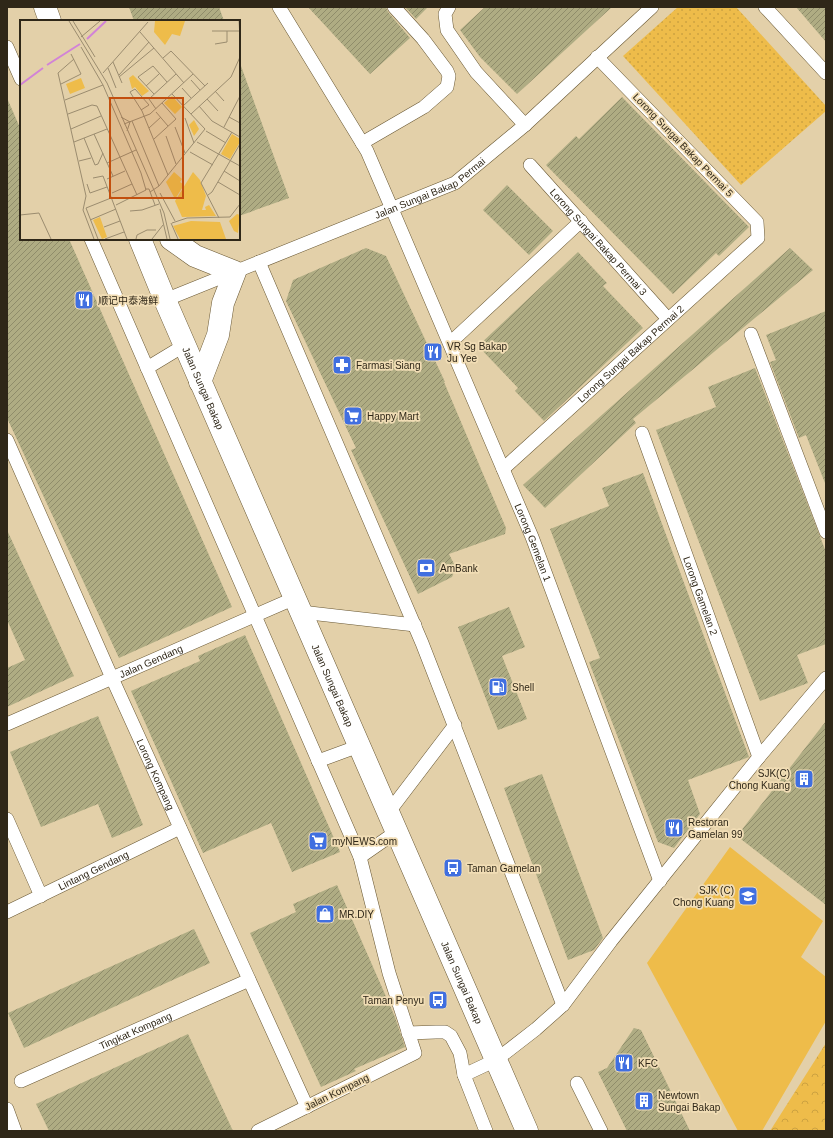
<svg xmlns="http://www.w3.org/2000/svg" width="833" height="1138" font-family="Helvetica,'Noto Sans SC',sans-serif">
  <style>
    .forest { fill: url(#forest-crowns) }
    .park { fill: url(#park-dots) }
    .pitch { fill: #eebc4a }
    .building { fill: url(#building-hatch) }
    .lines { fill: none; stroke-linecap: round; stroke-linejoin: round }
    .minor-casing { stroke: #685733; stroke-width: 14 }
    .trunk-casing { stroke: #685733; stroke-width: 23 }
    .minor { stroke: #fff; stroke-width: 13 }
    .trunk { stroke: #fff; stroke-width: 22 }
    .labels { text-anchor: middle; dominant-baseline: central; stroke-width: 3.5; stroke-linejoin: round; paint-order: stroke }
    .street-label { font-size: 10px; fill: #2f2718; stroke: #f1ddb5 }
    .poi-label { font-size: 10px; fill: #2f2718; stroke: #f1ddb5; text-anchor: start }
    .inset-river { fill: none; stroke: #d283d7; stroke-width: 2 }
    .inset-road { fill: none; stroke: #9b8c6f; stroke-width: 1 }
    .view { fill: #c34f0e; fill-opacity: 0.15; stroke: #c34f0e; stroke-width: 2 }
    .inset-edge { fill: none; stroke: #2f2718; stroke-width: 2 }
  </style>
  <defs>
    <pattern id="forest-crowns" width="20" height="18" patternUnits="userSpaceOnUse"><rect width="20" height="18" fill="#eebc4a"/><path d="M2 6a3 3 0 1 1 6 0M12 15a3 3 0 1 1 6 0" fill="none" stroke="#cca240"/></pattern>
    <pattern id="park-dots" width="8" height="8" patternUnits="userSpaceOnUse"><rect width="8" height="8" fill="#eebc4a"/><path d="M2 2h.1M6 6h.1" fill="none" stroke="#cca240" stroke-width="1.8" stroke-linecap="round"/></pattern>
    <pattern id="building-hatch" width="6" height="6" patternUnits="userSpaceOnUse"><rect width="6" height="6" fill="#afac83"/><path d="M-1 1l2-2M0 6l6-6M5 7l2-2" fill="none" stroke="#8f8c6a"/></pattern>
  </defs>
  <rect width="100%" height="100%" fill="#e3d0a9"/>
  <!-- forest -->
  <path class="forest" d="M826,1043V1131H770Z"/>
  <!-- park -->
  <path class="park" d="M678,7H736L826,106V111L741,185L623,56Z"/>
  <!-- pitch -->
  <path class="pitch" d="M730,847L823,921L801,957L826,977V1021L762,1131H738L647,963Z"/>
  <!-- building -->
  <g class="building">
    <path d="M129,7H219L224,21H134Z"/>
    <path d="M308,7H386L388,12L410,38L370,74Z"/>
    <path d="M405,7H428L416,19Z"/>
    <path d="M485,7H612L517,94L480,57L460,30Z"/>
    <path d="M796,7H826V42Z"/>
    <path d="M241,66L289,198L239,216V67Z"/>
    <path d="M622,97L749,227L719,256L716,253L673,294L546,165L576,136L579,139Z"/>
    <path d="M7,98L21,130V239H69L232,607L119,658L7,418Z"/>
    <path d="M507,185L553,231L529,255L483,210Z"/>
    <path d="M366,248L386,256L445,382H444L506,528L505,534L449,554L456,568L452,577L418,594L351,450L356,448L286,301L293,280Z"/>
    <path d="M790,248L813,270L633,419L636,423L545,508L523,485Z"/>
    <path d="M578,252L607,283L603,286L643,328L544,421L515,391L518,388L478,346Z"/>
    <path d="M826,311V483H825L806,435L799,438L770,362L776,360L766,335Z"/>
    <path d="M755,368L826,552V644L797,655L808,683L760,701L656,430L716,407L708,387Z"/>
    <path d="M643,473L749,757L688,780L700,814L674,848L658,842L589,662L600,658L550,529L609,506L602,488Z"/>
    <path d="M7,530L74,676L7,707V668L25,660L7,620Z"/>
    <path d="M509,607L525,647L502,656L527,719L498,730L458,627Z"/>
    <path d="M245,635L340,852L292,872L271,823L203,853L131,691L200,661L198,656Z"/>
    <path d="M98,716L143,825L112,838L98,804L41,827L10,752Z"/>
    <path d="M826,721V905L737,836Z"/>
    <path d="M542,774L603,938L594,950L568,960L504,788Z"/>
    <path d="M337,885L395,1017L405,1047L354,1069L356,1071L321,1087L250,933L296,912L293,904Z"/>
    <path d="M194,929L210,963L24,1048L8,1013Z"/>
    <path d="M634,1028L641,1030L690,1131H627L598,1072L607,1068Z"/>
    <path d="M188,1034L233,1131H49L36,1104Z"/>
  </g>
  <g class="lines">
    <!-- minor casing -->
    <g class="minor-casing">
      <g id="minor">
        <path id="s1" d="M279,7L367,151L392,209L532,537L660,881"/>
        <path d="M449,7L445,14L447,30L476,72L525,125"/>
        <path d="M765,7L826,73"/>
        <path d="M7,47L21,79"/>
        <path d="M362,143L424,107L447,87L449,76L447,71L423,39L394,7"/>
        <path id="s2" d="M530,165L668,319"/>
        <path d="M91,239L360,857L389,973L415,1053L258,1131"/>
        <path d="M259,262L422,643L563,1005"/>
        <path id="s3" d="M165,300L455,183L525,125L652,7"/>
        <path d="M751,334L826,532"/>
        <path d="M450,343L581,221"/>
        <path d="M147,368L185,345"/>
        <path id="s4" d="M642,433L759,757"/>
        <path id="s5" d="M7,440L112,678L307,1107"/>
        <path id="s6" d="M503,469L758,238L757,222L597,57"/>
        <path d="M301,612L415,625"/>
        <path id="s7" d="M7,724L295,598"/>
        <path d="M318,761L359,746"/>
        <path d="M388,813L455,725"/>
        <path d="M7,819L41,896"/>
        <path d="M360,857L396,832"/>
        <path id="s8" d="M7,912L180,828"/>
        <path d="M408,1033L436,1032H445L451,1036L460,1053L464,1075L486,1131"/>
        <path d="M464,1075L496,1060L536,1029L563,1005L611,941L759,757L826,678"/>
        <path id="s9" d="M21,1081L249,980"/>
        <path d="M577,1083L601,1131"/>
        <path d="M7,1109L15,1131"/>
      </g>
    </g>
    <!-- trunk casing -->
    <g class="trunk-casing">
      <g id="trunk">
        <path d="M45,7L50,21"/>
        <path id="s10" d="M140,239L165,300L527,1131"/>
        <path d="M171,239L195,256L235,272L223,303L218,335L200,382"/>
      </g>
    </g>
    <!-- minor -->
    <use href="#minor" class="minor"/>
    <!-- trunk -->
    <use href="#trunk" class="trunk"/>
  </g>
  <!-- icons -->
  <defs>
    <g id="restaurant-square" transform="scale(1)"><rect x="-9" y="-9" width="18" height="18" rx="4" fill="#406fe0" stroke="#f1ddb5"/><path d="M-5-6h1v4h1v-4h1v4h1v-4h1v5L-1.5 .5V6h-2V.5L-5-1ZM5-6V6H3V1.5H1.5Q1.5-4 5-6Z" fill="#fff"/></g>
    <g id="pharmacy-square" transform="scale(1)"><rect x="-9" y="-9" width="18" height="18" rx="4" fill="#406fe0" stroke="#f1ddb5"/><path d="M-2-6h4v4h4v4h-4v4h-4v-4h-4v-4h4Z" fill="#fff"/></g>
    <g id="supermarket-square" transform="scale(1)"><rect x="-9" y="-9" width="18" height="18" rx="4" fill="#406fe0" stroke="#f1ddb5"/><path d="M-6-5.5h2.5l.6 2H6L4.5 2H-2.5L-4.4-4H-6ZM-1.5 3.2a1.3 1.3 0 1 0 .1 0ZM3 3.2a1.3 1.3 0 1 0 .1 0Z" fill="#fff"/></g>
    <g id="bank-square" transform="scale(1)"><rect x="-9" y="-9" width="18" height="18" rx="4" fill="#406fe0" stroke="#f1ddb5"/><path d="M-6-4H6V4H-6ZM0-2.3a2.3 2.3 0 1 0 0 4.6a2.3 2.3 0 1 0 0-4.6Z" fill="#fff"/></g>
    <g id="fuel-square" transform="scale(1)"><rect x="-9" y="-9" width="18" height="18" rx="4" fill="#406fe0" stroke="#f1ddb5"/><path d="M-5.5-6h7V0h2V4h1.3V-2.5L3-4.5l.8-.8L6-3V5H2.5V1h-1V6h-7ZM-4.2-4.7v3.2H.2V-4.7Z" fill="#fff"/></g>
    <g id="building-square" transform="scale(1)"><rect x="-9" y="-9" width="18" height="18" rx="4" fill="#406fe0" stroke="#f1ddb5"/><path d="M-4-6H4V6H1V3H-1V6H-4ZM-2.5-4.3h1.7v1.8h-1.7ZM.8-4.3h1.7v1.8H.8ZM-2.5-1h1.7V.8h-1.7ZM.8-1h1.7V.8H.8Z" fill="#fff"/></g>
    <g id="bus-square" transform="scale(1)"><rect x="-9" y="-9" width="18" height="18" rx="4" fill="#406fe0" stroke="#f1ddb5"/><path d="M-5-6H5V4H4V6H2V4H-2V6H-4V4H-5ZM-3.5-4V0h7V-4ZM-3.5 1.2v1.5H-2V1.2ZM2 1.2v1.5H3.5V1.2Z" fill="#fff"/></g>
    <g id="school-square" transform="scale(1)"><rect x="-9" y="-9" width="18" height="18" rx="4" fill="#406fe0" stroke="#f1ddb5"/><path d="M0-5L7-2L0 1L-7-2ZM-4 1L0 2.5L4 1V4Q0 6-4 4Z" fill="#fff"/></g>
    <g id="shop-square" transform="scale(1)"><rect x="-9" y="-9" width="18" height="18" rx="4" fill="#406fe0" stroke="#f1ddb5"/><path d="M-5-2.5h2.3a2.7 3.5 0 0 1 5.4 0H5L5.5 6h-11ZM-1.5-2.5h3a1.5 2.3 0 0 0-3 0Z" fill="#fff"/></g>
  </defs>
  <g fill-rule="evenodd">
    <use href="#restaurant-square" x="84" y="300"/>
    <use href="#restaurant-square" x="433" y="352"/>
    <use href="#pharmacy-square" x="342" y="365"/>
    <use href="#supermarket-square" x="353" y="416"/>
    <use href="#bank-square" x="426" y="568"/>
    <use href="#fuel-square" x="498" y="687"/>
    <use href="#building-square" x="804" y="779"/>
    <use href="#restaurant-square" x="674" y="828"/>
    <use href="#supermarket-square" x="318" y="841"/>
    <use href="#bus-square" x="453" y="868"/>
    <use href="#school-square" x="748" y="896"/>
    <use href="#shop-square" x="325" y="914"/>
    <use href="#bus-square" x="438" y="1000"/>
    <use href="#restaurant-square" x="624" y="1063"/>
    <use href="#building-square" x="644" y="1101"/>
  </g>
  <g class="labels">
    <!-- street labels -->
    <g class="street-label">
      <text transform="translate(683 145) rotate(46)">Lorong Sungai Bakap Permai 5</text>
      <text stroke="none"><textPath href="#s3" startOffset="288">Jalan Sungai Bakap Permai</textPath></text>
      <text stroke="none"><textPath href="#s2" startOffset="103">Lorong Sungai Bakap Permai 3</textPath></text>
      <text stroke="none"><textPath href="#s6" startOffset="172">Lorong Sungai Bakap Permai 2</textPath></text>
      <text stroke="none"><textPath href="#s10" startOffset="162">Jalan Sungai Bakap</textPath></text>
      <text stroke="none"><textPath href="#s1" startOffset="594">Lorong Gemelan 1</textPath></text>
      <text stroke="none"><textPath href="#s4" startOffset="173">Lorong Gamelan 2</textPath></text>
      <text stroke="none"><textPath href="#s7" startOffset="157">Jalan Gendang</textPath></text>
      <text stroke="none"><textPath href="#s10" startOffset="486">Jalan Sungai Bakap</textPath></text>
      <text stroke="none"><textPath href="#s5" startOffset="366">Lorong Kompang</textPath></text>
      <text stroke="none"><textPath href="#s8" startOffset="96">Lintang Gendang</textPath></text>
      <text stroke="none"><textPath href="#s10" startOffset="810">Jalan Sungai Bakap</textPath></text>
      <text stroke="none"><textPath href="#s9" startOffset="125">Tingkat Kompang</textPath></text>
      <text transform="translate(337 1092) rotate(-26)">Jalan Kompang</text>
    </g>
    <!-- poi labels -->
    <g class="poi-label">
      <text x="98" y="300">顺记中泰海鲜</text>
      <text x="447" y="346">VR Sg Bakap<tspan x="447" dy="12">Ju Yee</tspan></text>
      <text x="356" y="365">Farmasi Siang</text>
      <text x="367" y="416">Happy Mart</text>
      <text x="440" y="568">AmBank</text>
      <text x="512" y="687">Shell</text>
      <text x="790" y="773" text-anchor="end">SJK(C)<tspan x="790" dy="12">Chong Kuang</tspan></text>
      <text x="688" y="822">Restoran<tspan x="688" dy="12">Gamelan 99</tspan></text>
      <text x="332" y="841">myNEWS.com</text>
      <text x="467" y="868">Taman Gamelan</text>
      <text x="734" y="890" text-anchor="end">SJK (C)<tspan x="734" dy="12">Chong Kuang</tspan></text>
      <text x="339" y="914">MR.DIY</text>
      <text x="424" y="1000" text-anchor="end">Taman Penyu</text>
      <text x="638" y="1063">KFC</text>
      <text x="658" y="1095">Newtown<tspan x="658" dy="12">Sungai Bakap</tspan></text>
    </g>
  </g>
  <!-- overview -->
  <g transform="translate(20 20)">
    <rect width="220" height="220" fill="#e3d0a9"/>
    <path d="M173,152L180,160L186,176L182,190H186L185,187L189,185L196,196L162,197L155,181Z" fill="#eebc4a"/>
    <path d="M217,194L220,195L218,213L214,211L209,201ZM171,201L200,202L206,219H160L153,206Z" fill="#eebc4a"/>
    <path d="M113,55L129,71L122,76L115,67L112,69L109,58ZM152,76L162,87L155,94L144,83ZM174,100L179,109L174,116L169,105ZM212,114L220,119V122L210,139L201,134ZM80,197L87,217L82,219L73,200Z" fill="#eebc4a"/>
    <path d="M135,1H165L160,16L152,14L145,25L134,12ZM61,58L65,68L50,74L46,64ZM154,152L162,159L160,162L164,165L155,179L146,162Z" fill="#eebc4a"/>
    <path class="inset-river" d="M67,19L86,1M27,45L60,24M0,65L23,48"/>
    <path class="inset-road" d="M49,1L87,63L144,193L150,219M53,1L75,37M219,1L220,18M192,11H219M120,12L164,63M61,17L80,1M195,24L207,22V11M61,27L83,65L121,153L126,170L96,185M143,38L151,31L185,66M54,39L38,53L66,176L63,190L74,219M93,42L102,63M88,48L96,68M83,53L128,2M99,55L129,22M99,57L134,28M171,60L180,70M41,64L61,54L51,34M126,66L139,54M162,68L171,78M195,71L204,81M134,74L118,57L133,46L147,62M187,79L198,91M45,80L83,65M163,86L188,63M179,86L192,101L220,117M136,89L129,79L156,54M121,90L129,85L115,69L110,72L115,80L122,91L148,155M136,92L148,106M48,94L72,85L77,86L117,175M171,94L211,57L220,37M101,97L110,102L107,111M209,97L220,103M165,98L174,123M112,101L139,166M104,104L130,94L173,54M155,107L165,133M204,107L220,76M129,108L141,97M51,109L81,96M186,111L206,123M74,114L93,156M146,116L156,144M64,118L75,145L78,144L83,133M134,119L156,99L142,83M54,122L87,109M177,122L220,146M170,132L193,145M59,141L71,138M87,143L116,130M204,151L220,161M73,158L83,156L107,219M87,159L105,151M198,162L220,175M67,164L70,173L87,167M125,169H129L135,185M130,172L139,166L185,109L152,74M92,173L112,164M140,173L155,201M188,175L192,172L220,124M140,189L147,219M110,191L122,190L139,184M0,195L19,193L31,219M199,198L181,163L212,112M70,200L96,189M151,203L158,219M152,203L167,198L210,197L220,184M84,207L100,201M78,219L66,188L91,178M85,219L104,212M116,219L117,215L127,210H136M132,219L143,205"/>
    <path class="view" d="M90,78H163V178H90Z"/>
    <rect width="220" height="220" class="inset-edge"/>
  </g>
  <!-- border -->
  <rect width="833" height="1138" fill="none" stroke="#2f2718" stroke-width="16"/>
</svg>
